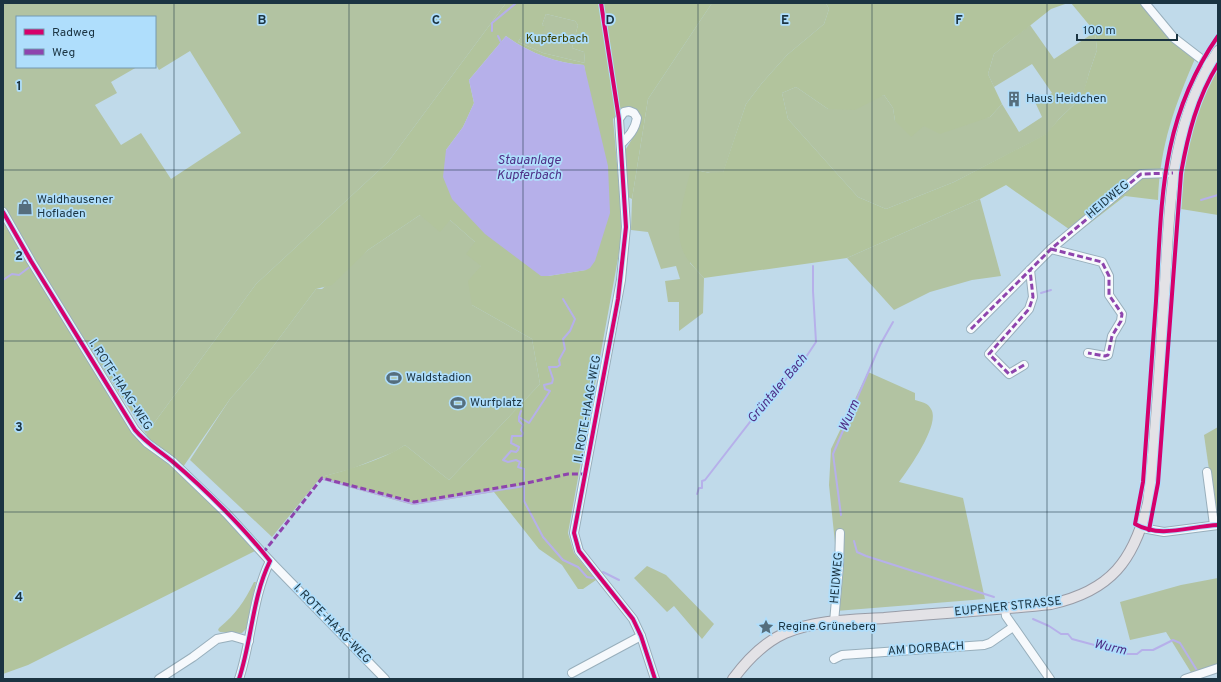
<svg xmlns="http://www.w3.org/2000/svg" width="1221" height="682" font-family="Overpass,sans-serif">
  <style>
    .green { fill: #b2c3a2; fill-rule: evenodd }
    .forest { fill: #b2c49d; fill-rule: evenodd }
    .water { fill: #b6b0ea }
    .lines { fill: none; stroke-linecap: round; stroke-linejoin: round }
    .stream { stroke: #b6b0ea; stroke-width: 2 }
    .minor-casing { stroke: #98afbc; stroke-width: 10 }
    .major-casing { stroke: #989ca7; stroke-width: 12 }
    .minor { stroke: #f6f9fc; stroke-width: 8 }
    .major { stroke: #e3e2e6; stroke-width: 10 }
    .quiet { stroke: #8e44ad; stroke-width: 3; stroke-dasharray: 6 3; stroke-linecap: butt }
    .cycleway-casing { stroke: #afdefc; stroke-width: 6 }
    .cycleway { stroke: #d6006c; stroke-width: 4 }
    .grid { fill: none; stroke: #1b3442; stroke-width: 1; stroke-opacity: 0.55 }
    .labels { text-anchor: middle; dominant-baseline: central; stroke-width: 3.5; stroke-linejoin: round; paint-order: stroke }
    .park-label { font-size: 12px; fill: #3c4200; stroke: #afdefc }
    .poi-label { font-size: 12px; fill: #1b3442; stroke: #afdefc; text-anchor: start }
    .street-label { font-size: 12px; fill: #1b3442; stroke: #afdefc }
    .water-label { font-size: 13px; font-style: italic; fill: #4e3087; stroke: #afdefc }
    .grid-label { font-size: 13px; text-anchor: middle; font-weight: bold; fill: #1b3442; stroke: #afdefc; stroke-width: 3.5; stroke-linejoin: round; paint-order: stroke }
  </style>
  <rect width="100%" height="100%" fill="#c0daea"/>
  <!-- green -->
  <g class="green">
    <path d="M3,3H506L388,162L256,284L146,434L32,260L3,208ZM17,17H155V63L159,70L190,51L241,133L171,179L141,133L121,145L95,105L117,93L111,82L137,67H17Z"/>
    <path d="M712,3H826L829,9L824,24L787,55L762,83L746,104L723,173H710L691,169L690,263L704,278L703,313L679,331V302H668L665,281L680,279L676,266L661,269L648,232L631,230L632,199L648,99Z"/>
    <path d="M546,14L575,21L578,25L572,48L584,52L585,63L543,53L518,42L521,37L544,26L542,25Z"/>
    <path d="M1030,25L1054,59L1095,32L1097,50L1089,73L1083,96L1059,119L1047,134L954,182L886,209L858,197L788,119L782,93L796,87L828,109L884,95L893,108L895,121L924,125L990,117L1002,104L1019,132L1042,117L1035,102L1052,93L1032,64L994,87L988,74L994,54Z"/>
    <path d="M980,199L1001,276L972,280L930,292L894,310L847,258Z"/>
    <path d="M420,215L450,220L475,242L481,266L472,305L532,339L540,384L449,480L405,445L394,452L351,469L321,477L272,537L190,460L230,399L254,372L316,289H322L368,250Z"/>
    <path d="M868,372L915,393V400C922,402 928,403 931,409C941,424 908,470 899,482L963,498L985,599L836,611L844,548L835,543L829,485L831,449Z"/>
    <path d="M1218,427V520L1216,518L1204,435Z"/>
    <path d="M647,566L666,575L714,624L702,639L674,606L667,612L634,578Z"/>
    <path d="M1218,578V666L1192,674L1166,632L1130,640L1120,602L1181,585Z"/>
    <path d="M254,582H256L246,629L242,633L220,632L218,630L219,628C236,614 244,602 254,582Z"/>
  </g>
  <!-- forest -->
  <g class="forest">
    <path d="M506,3H712L648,99L632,199L628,197L624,152L634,136L639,117L620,110L613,119L623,231L568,533L574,553L596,580L583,589H578L562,565L539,549L494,492L413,505L323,480L321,477C350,469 380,461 405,445L449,480L540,384L532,339L472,305L468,281L481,266L466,254L475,242L450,220L440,232L420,215L368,250L332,285L316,289L254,372L230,399L183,467L150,440L146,434L256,284L388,162ZM546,14L575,21L578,25L572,48L584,52L585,63L543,53L518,42L521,37L526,38L527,35L540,39L545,26L542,25ZM506,36C529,53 556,63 584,65L587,83L586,270L548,276L446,150L463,127L474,103L469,80Z"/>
    <path d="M826,3H1068L1051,9L994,54L988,74L1002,104L990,117L940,134L924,126L911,137L895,121L893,108L884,95L855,110L828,109L796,87L782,93L788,119L858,197L886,209L954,182L1046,134L1059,119L1082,97L1089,73L1097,50L1095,32L1071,3H1150L1181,39L1197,54C1175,105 1160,144 1158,200L1125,196L1076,234L1006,185L980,199L847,258L704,278C695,268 684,258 681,245C675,224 686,190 691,169L710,173L723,172L746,104L762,83L787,55L824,24L829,9Z"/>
    <path d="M1218,69V215L1181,209C1184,158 1191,115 1218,69Z"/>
    <path d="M3,217L136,437L180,472L257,550L28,665L3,674Z"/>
  </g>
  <!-- water -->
  <path class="water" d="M506,36C529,53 556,63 584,65L608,166L610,213L595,261L590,268L586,270L548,276H541L485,234L452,199L443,177L446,150L463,127L474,103L469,80Z"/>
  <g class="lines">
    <!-- stream -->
    <g class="stream">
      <path d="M492,31V23L515,4"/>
      <path d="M498,36L502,44"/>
      <path d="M1201,200L1218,195"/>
      <path d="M3,280L12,274L19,275L31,266"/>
      <path d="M1041,293L1051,290"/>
      <path d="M519,417L521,411"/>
      <path d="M323,479L414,504L524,486V501L543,537L563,560L578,567L587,577L592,578L597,576"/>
      <path d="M524,481V469L518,467L520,462L516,460L508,462L503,460L511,451L516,452L518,450L519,447L511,443L512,436H522L523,433L521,430L523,425L519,421V417L529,423L550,391L545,389L544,385L552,383L553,379L549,367H557L560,365L559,360L565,349L563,339L570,331L575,319L563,299"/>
      <path d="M697,494L699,488H702V481L705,480L767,400L806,357L816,342L813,291V266"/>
      <path d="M841,515L833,454L880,345L893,322"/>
      <path d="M854,541L857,552L866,556L994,597"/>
      <path d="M601,574L603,572L619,580"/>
      <path d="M1033,619L1049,626L1061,634H1068L1072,639L1128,654H1137L1142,650H1153L1173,640L1180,643L1198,672"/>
    </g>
    <!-- minor casing -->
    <g class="minor-casing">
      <g id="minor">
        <path d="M1145,3L1174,38L1209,65"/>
        <path d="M621,144C629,136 635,130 637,118L634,113L629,111L624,112L619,119L626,227L621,280L574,533L579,551L633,619L641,636L655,679"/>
        <path d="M3,212L31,261L135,430L147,443L172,461L226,513L270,561L385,679"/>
        <path d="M1051,249L1102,262L1109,276V295L1122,314L1121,321L1112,336L1108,355L1105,356L1088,353"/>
        <path d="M971,329L1051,249L1141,174L1173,173"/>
        <path d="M1024,365L1009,374L989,354L1029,309L1033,297L1030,270"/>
        <path d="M1207,472L1214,525"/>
        <path d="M1142,528L1164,532L1218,525"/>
        <path d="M1005,608L1006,616L1050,679"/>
        <path d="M834,622L839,566L840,533"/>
        <path d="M834,659L842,655L984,645L990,643L1013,627"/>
        <path d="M572,673L641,636"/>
        <path d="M159,679L193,657L217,639L232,636L249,641"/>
        <path d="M239,679C252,640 252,598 270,561"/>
        <path d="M1185,679L1218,668"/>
      </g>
    </g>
    <!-- major casing -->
    <g class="major-casing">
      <path id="major" d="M733,679C747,660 763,643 785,633C815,620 851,620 884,618C940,613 996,610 1051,604C1111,591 1134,560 1148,503C1157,430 1160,356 1165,283C1170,201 1171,122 1218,51"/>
    </g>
    <!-- minor -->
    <use href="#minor" class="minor"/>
    <!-- major -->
    <use href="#major" class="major"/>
    <!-- quiet -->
    <g class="quiet">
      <path d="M1051,249L1102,262L1109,276V295L1122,314L1121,321L1112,336L1108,355L1105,356L1088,353"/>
      <path d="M971,329L1051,249L1141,174L1173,173"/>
      <path d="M1024,365L1009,374L989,354L1029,309L1033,297L1030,270"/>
      <path d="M263,553L322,478L414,502L527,483L568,474H586"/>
    </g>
    <!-- cycleway casing -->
    <g class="cycleway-casing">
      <g id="cycleway">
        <path d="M601,3L619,119L626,227L618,299L574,533L579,551L633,619L641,636L655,679"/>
        <path d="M1218,36C1159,121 1162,202 1156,301C1152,361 1147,422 1143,482L1135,524C1162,539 1189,526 1218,525"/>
        <path d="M3,212L31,261L135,430C146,443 160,451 173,462C205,489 243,527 270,561C252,598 252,640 239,679"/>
        <path d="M1149,530L1158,483L1181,173C1188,134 1197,98 1218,64"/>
      </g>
    </g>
    <!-- cycleway -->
    <use href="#cycleway" class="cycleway"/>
  </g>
  <!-- grid -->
  <path class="grid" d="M174,3V679M349,3V679M523,3V679M698,3V679M872,3V679M1047,3V679M3,170H1218M3,341H1218M3,512H1218"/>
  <!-- icons -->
  <defs>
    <g id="building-bare" transform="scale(1.2)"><path d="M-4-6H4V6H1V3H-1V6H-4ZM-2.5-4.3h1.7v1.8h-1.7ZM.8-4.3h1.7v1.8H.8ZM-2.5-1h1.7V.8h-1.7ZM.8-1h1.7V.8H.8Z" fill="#556e7d" stroke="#afdefc" stroke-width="2.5" paint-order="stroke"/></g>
    <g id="shop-bare" transform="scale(1.2)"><path d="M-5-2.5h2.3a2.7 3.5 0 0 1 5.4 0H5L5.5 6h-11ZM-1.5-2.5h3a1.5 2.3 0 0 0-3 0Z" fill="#556e7d" stroke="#afdefc" stroke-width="2.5" paint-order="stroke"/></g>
    <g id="stadium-bare" transform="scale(1.2)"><path d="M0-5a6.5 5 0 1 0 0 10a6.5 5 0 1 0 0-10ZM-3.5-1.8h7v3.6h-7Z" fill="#556e7d" stroke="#afdefc" stroke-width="2.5" paint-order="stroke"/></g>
    <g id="sight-bare" transform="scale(1.2)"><path d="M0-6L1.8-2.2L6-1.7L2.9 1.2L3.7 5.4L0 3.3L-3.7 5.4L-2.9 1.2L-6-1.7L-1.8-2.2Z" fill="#556e7d" stroke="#afdefc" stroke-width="2.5" paint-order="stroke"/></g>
  </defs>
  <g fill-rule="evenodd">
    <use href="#building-bare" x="1014" y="99"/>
    <use href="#shop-bare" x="25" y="207"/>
    <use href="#stadium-bare" x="394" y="378"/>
    <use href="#stadium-bare" x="458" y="403"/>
    <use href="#sight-bare" x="766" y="627"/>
  </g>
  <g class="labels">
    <!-- park labels -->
    <g class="park-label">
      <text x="557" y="39">Kupferbach</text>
    </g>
    <!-- poi labels -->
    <g class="poi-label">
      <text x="1026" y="99">Haus Heidchen</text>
      <text x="37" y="200">Waldhausener<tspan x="37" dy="14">Hofladen</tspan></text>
      <text x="406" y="378">Waldstadion</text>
      <text x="470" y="403">Wurfplatz</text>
      <text x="778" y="627">Regine Grüneberg</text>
    </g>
    <!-- street labels -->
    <g class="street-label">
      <text transform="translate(1108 200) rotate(-40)">HEIDWEG</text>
      <text transform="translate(120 385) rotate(57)">I. ROTE-HAAG-WEG</text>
      <text transform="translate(588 409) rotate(-80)">II. ROTE-HAAG-WEG</text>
      <text transform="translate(837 578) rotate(-85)">HEIDWEG</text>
      <text transform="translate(1008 607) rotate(-6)">EUPENER STRASSE</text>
      <text transform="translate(332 624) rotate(46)">I. ROTE-HAAG-WEG</text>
      <text transform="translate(926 649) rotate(-4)">AM DORBACH</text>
    </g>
    <!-- water labels -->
    <g class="water-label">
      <text x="529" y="161">Stauanlage<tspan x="529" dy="15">Kupferbach</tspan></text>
      <text transform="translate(778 389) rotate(-50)">Grüntaler Bach</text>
      <text transform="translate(850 416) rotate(-66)">Wurm</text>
      <text transform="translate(1110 648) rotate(13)">Wurm</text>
    </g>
  </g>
  <g class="grid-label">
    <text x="262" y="24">B</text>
    <text x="436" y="24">C</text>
    <text x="610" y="24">D</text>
    <text x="785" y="24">E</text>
    <text x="959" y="24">F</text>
    <text x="19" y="90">1</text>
    <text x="19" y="260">2</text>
    <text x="19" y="431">3</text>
    <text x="19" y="601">4</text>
  </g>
  <!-- border -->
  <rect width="1221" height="682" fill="none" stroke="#1b3442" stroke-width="8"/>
  <!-- legend -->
  <rect x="16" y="16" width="140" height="52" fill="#afdefc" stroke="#749ab2"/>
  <rect x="24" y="29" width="20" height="6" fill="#d6006c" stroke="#749ab2"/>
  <text x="52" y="36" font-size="12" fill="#1b3442">Radweg</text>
  <rect x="24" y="49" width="20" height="6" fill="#8e44ad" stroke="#749ab2"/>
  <text x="52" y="56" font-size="12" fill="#1b3442">Weg</text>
  <!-- scale -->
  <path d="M1077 34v6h100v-6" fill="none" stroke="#1b3442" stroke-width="2"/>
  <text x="1083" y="34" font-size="12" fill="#1b3442" stroke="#afdefc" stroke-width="3" paint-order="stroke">100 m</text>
</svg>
